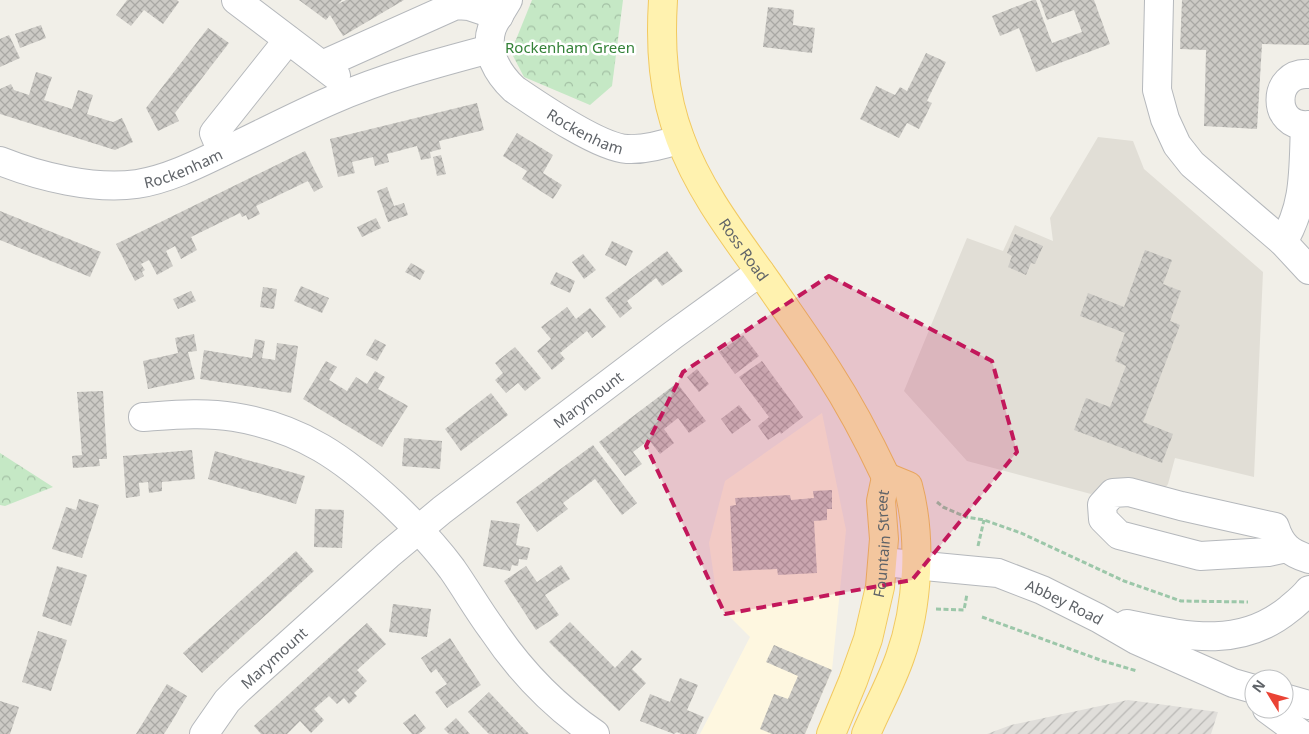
<svg xmlns="http://www.w3.org/2000/svg" width="1309" height="734" font-family="'Noto Sans',sans-serif">
  <style>
    .commercial { fill: #fef7e0 }
    .industrial { fill: url(#industrial-furrows) }
    .education { fill: #e1ded6 }
    .park { fill: url(#park-crowns) }
    .building { fill: url(#building-cross-hatch) }
    .lines { fill: none; stroke-linecap: round; stroke-linejoin: round }
    .minor-casing { stroke: #b5b8bc; stroke-width: 30 }
    .major-casing { stroke: #f2c960; stroke-width: 30 }
    .path { stroke: #9cc7a9; stroke-width: 3; stroke-dasharray: 5 2.5; stroke-linecap: butt }
    .minor { stroke: #fff; stroke-width: 28 }
    .major { stroke: #fff2af; stroke-width: 28 }
    .marked { fill: #c2185b; fill-opacity: 0.2; stroke: #c2185b; stroke-width: 4; stroke-dasharray: 10 6; stroke-linejoin: round }
    .labels { text-anchor: middle; dominant-baseline: central; stroke-width: 5; stroke-linejoin: round; paint-order: stroke }
    .park-label { font-size: 15px; fill: #348238; stroke: #fff }
    .street-label { font-size: 15px; fill: #5f6368; stroke: #fff }
  </style>
  <defs>
    <pattern id="industrial-furrows" width="10" height="10" patternUnits="userSpaceOnUse" patternTransform="scale(1.25)"><rect width="10" height="10" fill="#e0deda"/><path d="M-1 1l2-2M0 10L10 0M9 11l2-2" fill="none" stroke="#b9b8b5"/></pattern>
    <pattern id="park-crowns" width="20" height="18" patternUnits="userSpaceOnUse" patternTransform="scale(1.25)"><rect width="20" height="18" fill="#c5e8c5"/><path d="M2 6a3 3 0 1 1 6 0M12 15a3 3 0 1 1 6 0" fill="none" stroke="#a3c0a4"/></pattern>
    <pattern id="building-cross-hatch" width="8" height="8" patternUnits="userSpaceOnUse" patternTransform="scale(1.25)"><rect width="8" height="8" fill="#cccac5"/><path d="M0 0l8 8M0 8l8-8" fill="none" stroke="#a9a8a4"/></pattern>
  </defs>
  <rect width="100%" height="100%" fill="#f1efe8"/>
  <!-- commercial -->
  <path class="commercial" d="M822,413L846,530L832,670L805,734H700L750,637L718,605L709,543L725,481Z"/>
  <!-- industrial -->
  <path class="industrial" d="M1128,700L1218,712L1211,734H987L1011,725Z"/>
  <!-- education -->
  <path class="education" d="M1098,137L1133,141L1144,169L1263,272L1254,477L1175,458L1168,484L1163,491L1112,479L1091,494L967,461L904,391L967,238L1003,251L1015,225L1053,241L1050,218Z"/>
  <!-- park -->
  <g class="park">
    <path d="M532,0H623L612,86L590,105L524,77L511,52Z"/>
    <path d="M0,453L53,487L5,506L0,505Z"/>
  </g>
  <!-- building -->
  <g class="building">
    <path d="M127,0H177L179,2L163,24L144,10L131,26L116,15Z"/>
    <path d="M299,0H342L338,4L346,0H404L343,36L330,15L326,20Z"/>
    <path d="M1033,0H1036L1052,43L1082,32L1074,10L1047,20L1040,0H1094L1110,44L1036,72L1019,28L1000,36L992,16Z"/>
    <path d="M1182,0H1309V45L1262,44L1257,129L1204,126L1206,50L1180,49Z"/>
    <path d="M768,7L794,10L793,25L815,28L812,53L763,47Z"/>
    <path d="M41,25L46,38L20,48L15,34Z"/>
    <path d="M208,28L229,43L175,113L179,121L158,131L146,108Z"/>
    <path d="M9,35L20,58L0,67V39Z"/>
    <path d="M926,53L946,62L927,101L932,103L919,129L907,123L899,138L860,119L876,86L895,95L900,87L907,91Z"/>
    <path d="M36,72L52,77L44,100L72,109L78,90L93,95L87,114L113,122L122,118L133,142L115,150L0,114V89L11,84L14,90L29,95Z"/>
    <path d="M477,103L484,130L439,141L441,149L430,152L431,158L421,160L417,146L387,154L389,162L375,166L373,157L352,162L355,173L338,177L330,139Z"/>
    <path d="M517,133L553,155L543,173L562,185L553,199L522,179L527,171L503,156Z"/>
    <path d="M305,151L323,187L314,192L308,181L256,206L260,214L248,220L246,215L242,217L240,213L191,237L197,250L181,259L175,246L166,251L173,266L157,275L149,260L141,264L145,270L142,272L144,276L135,281L116,244Z"/>
    <path d="M441,155L446,174L437,176L433,157Z"/>
    <path d="M387,187L394,206L404,203L408,215L388,222L377,191Z"/>
    <path d="M0,211L101,252L90,277L0,240Z"/>
    <path d="M376,218L381,228L362,237L357,227Z"/>
    <path d="M1015,234L1043,246L1035,264L1031,263L1026,275L1008,267L1012,256L1007,253Z"/>
    <path d="M612,241L633,251L626,266L605,255Z"/>
    <path d="M1145,250L1172,260L1163,284L1181,291L1170,321L1180,325L1143,422L1173,434L1162,463L1074,430L1086,398L1110,407L1126,366L1115,361L1125,333L1080,316L1088,293L1124,307Z"/>
    <path d="M667,251L683,271L662,286L656,278L627,301L632,308L620,318L605,298Z"/>
    <path d="M583,254L596,270L584,279L572,262Z"/>
    <path d="M411,263L425,271L420,280L405,272Z"/>
    <path d="M556,272L575,281L570,293L550,284Z"/>
    <path d="M301,286L329,298L322,313L294,301Z"/>
    <path d="M263,287L277,289L274,309L260,307Z"/>
    <path d="M191,291L196,301L178,309L173,299Z"/>
    <path d="M567,307L576,319L590,308L606,327L592,338L587,331L560,353L565,359L552,370L537,351L551,339L541,327Z"/>
    <path d="M194,334L197,351L188,352L195,379L148,389L143,361L178,353L175,338Z"/>
    <path d="M743,335L759,356L735,374L719,352Z"/>
    <path d="M255,339L265,341L262,358L275,360L277,343L298,346L291,393L200,379L204,350L252,358Z"/>
    <path d="M375,339L386,345L377,361L366,355Z"/>
    <path d="M515,347L541,378L525,391L518,383L506,393L495,380L503,373L495,363Z"/>
    <path d="M326,361L337,367L329,380L347,391L356,377L367,384L375,371L385,377L378,389L408,406L382,447L303,399Z"/>
    <path d="M762,361L803,417L781,434L780,432L768,440L758,426L769,417L739,377Z"/>
    <path d="M697,369L709,384L699,392L687,377Z"/>
    <path d="M677,383L706,421L689,433L678,418L664,429L674,443L660,454L649,440L633,452L642,464L625,476L599,442Z"/>
    <path d="M103,391L107,459H99L100,466L73,468L72,456L82,455L77,392Z"/>
    <path d="M491,393L508,415L461,451L445,429Z"/>
    <path d="M739,405L751,420L732,434L721,419Z"/>
    <path d="M404,438L442,441L440,469L402,466Z"/>
    <path d="M593,445L637,503L622,515L595,479L563,503L568,509L537,532L516,502Z"/>
    <path d="M192,450L195,479L162,482V491L149,493L148,482L139,483L140,496L126,498L123,456Z"/>
    <path d="M215,451L305,476L296,504L208,479Z"/>
    <path d="M832,490V509H827V520L814,521L817,573L778,575L777,569L733,571L730,506L736,505L735,498L790,495L791,500L814,498L813,491Z"/>
    <path d="M79,499L99,505L82,558L52,549L66,507L76,510Z"/>
    <path d="M315,509L344,510L342,548L314,547Z"/>
    <path d="M491,520L520,524L516,545L530,548L527,560L519,559L518,566L512,565L510,571L483,566Z"/>
    <path d="M296,551L314,571L202,673L183,653Z"/>
    <path d="M561,565L570,579L545,595L559,615L536,630L504,581L526,566L537,582Z"/>
    <path d="M57,566L87,575L71,626L42,616Z"/>
    <path d="M393,604L431,609L427,637L389,632Z"/>
    <path d="M570,622L615,668L632,650L642,659L632,669L646,683L619,711L549,642Z"/>
    <path d="M367,623L386,644L357,670L367,681L354,693L357,696L349,704L344,698L337,704L329,696L314,709L324,720L311,733L300,721L287,734H261L254,726Z"/>
    <path d="M38,631L67,640L51,691L22,682Z"/>
    <path d="M450,638L481,685L447,708L435,692L447,684L436,669L431,673L421,658Z"/>
    <path d="M774,645L832,670L805,734H772L760,729L774,694L788,699L798,676L766,662Z"/>
    <path d="M680,678L698,685L687,710L704,717L696,734H681L677,732L674,734L640,721L650,694L670,702Z"/>
    <path d="M167,684L187,696L171,723L164,734H136Z"/>
    <path d="M489,692L503,707L529,734H489L482,727L468,712Z"/>
    <path d="M0,701L19,707L10,734H0Z"/>
    <path d="M415,714L426,728L419,734H412L403,723Z"/>
    <path d="M456,718L470,734H449L444,729Z"/>
  </g>
  <g class="lines">
    <!-- minor casing -->
    <g class="minor-casing">
      <g id="minor">
        <path d="M236,0L336,76"/>
        <path id="s1" d="M508,0C503,9 496,18 492,28C484,51 498,74 514,89C539,106 598,147 627,149C645,150 663,145 680,139"/>
        <path d="M1159,0L1157,90L1165,119L1177,145L1192,164L1283,242L1309,270"/>
        <path d="M322,65L456,5L469,6L499,16"/>
        <path d="M1309,74C1271,71 1271,129 1309,125"/>
        <path d="M222,152L214,133L288,40"/>
        <path id="s2" d="M0,161C40,177 94,190 137,184C169,179 200,163 229,149C263,133 297,115 332,100C382,78 437,63 490,49"/>
        <path d="M1283,242C1306,204 1303,169 1305,126"/>
        <path d="M143,417C173,415 204,412 234,417C302,428 345,459 394,505C415,525 435,546 452,569C466,589 478,610 492,629C520,671 554,706 595,734"/>
        <path d="M1286,548L1268,552L1200,556L1119,535L1103,519L1102,505L1113,493L1129,492L1181,506L1275,527C1281,546 1290,553 1309,559"/>
        <path id="s3" d="M883,562L998,573L1042,590L1098,618L1136,640L1233,683L1254,689"/>
        <path d="M1127,624C1185,636 1239,650 1289,609C1296,603 1303,598 1309,590"/>
        <path d="M1284,698L1309,705"/>
        <path d="M1267,709L1301,734"/>
        <path id="s4" d="M204,734L227,701L239,689L388,555L442,510L673,335L760,272"/>
      </g>
    </g>
    <!-- major casing -->
    <g class="major-casing">
      <g id="major">
        <path id="s5" d="M663,0C660,48 663,93 680,138C699,191 736,238 768,283C788,312 809,341 828,371C850,405 869,441 886,477"/>
        <path id="s6" d="M831,734L853,681L868,639L880,587L884,539L881,501L886,477"/>
        <path d="M866,734C877,708 891,683 900,657C918,607 922,538 908,486L886,477"/>
      </g>
    </g>
    <!-- path -->
    <g class="path">
      <path d="M937,502L943,507L966,517L984,520L1021,533L1124,581L1181,601L1248,602"/>
      <path d="M978,546L984,520"/>
      <path d="M936,609L964,610L967,594"/>
      <path d="M982,617L1103,661L1137,671"/>
    </g>
    <!-- minor -->
    <use href="#minor" class="minor"/>
    <!-- major -->
    <use href="#major" class="major"/>
  </g>
  <!-- marked area -->
  <path class="marked" d="M829,276L992,361L1017,452L912,580L725,614L646,446L683,372Z"/>
  <g class="labels">
    <!-- park labels -->
    <g class="park-label">
      <text x="570" y="47">Rockenham Green</text>
    </g>
    <!-- street labels -->
    <g class="street-label">
      <text stroke="none"><textPath href="#s1" startOffset="184">Rockenham</textPath></text>
      <text stroke="none"><textPath href="#s2" startOffset="189">Rockenham</textPath></text>
      <text stroke="none"><textPath href="#s5" startOffset="269">Ross Road</textPath></text>
      <text stroke="none"><textPath href="#s4" startOffset="511">Marymount</textPath></text>
      <text stroke="none"><textPath href="#s6" startOffset="199">Fountain Street</textPath></text>
      <text stroke="none"><textPath href="#s3" startOffset="188">Abbey Road</textPath></text>
      <text stroke="none"><textPath href="#s4" startOffset="104">Marymount</textPath></text>
    </g>
  </g>
  <!-- north arrow -->
  <g transform="translate(1269 694) rotate(307)"><circle r="24" fill="#ffffff" stroke="#bfc1c3"/>
  <path d="M0-4L9 19L0 12L-9 19Z" fill="#ea4335"/>
  <text y="-8" font-size="14" font-weight="bold" text-anchor="middle" fill="#5f6368">N</text>
  </g>
</svg>
